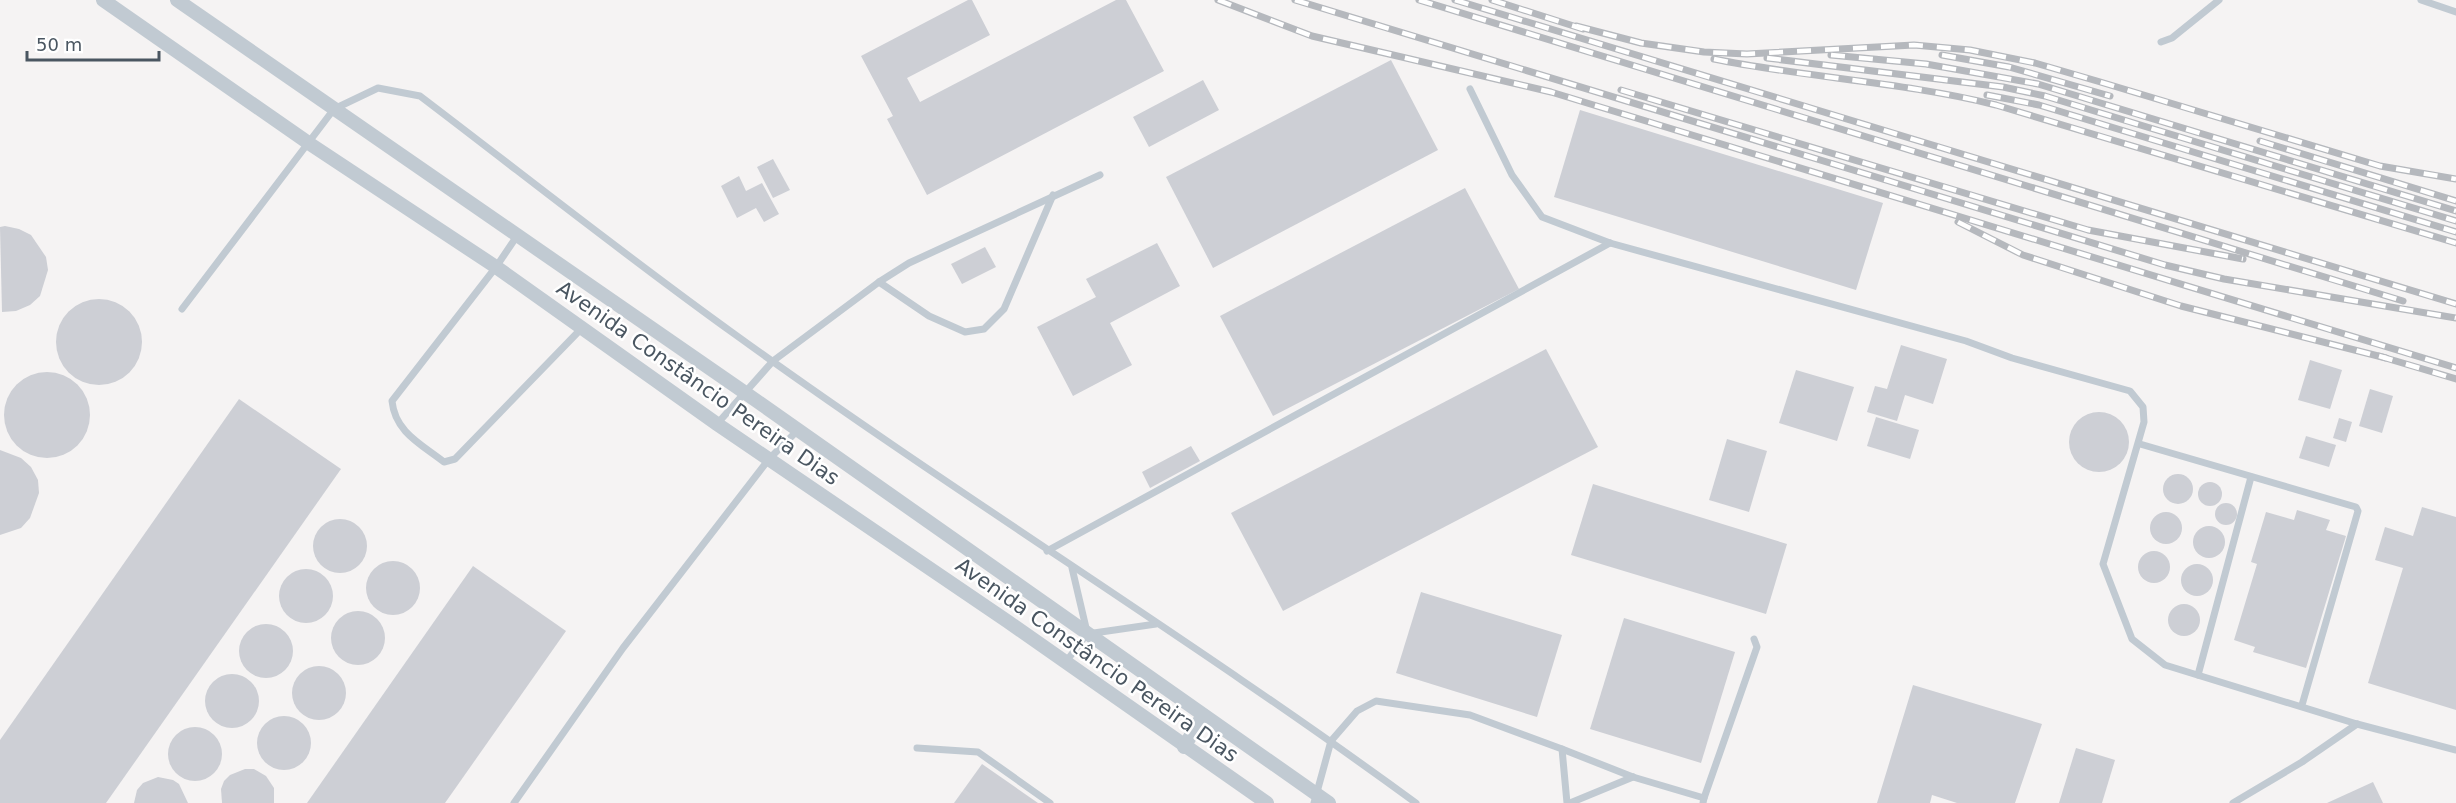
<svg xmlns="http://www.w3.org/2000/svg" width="2456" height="803" font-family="'DejaVu Sans',sans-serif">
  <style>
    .building { fill: #cdcfd5 }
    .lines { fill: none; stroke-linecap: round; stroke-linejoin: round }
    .service { stroke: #c1cad2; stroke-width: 7 }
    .minor { stroke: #c1cad2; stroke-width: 14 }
    .rail-casing { stroke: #b5b8bd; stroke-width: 7 }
    .rail { stroke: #fff; stroke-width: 4.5; stroke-dasharray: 14; stroke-linecap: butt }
    .labels { text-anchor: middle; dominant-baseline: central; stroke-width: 5; stroke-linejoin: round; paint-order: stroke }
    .street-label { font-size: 21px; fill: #4a5661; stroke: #fff }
  </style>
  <rect width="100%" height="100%" fill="#f5f3f3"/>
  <!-- building -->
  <g class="building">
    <path d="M968,0H972L990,35L907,78L920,102L1116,0H1126L1164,71L927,195L887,119L893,116L861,56Z"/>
    <path d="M1391,60L1438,150L1213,268L1166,177Z"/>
    <path d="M1203,80L1219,110L1149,147L1133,117Z"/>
    <path d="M1580,110L1883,203L1856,290L1554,197Z"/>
    <path d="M773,159L790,190L773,198L757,167Z"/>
    <path d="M739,176L746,191L762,183L779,214L764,222L756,208L737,218L721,186Z"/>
    <path d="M1465,188L1519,289L1273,416L1220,316Z"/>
    <path d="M5,226L19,229L31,235L46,257L48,270L40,296L30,305L16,311L2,312L0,227Z"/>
    <path d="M1157,243L1180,286L1110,323L1132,365L1073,396L1037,327L1096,297L1086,279Z"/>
    <path d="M985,247L996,267L962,284L951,264Z"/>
    <circle cx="99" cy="342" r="43"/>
    <path d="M1901,345L1947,359L1933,404L1905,395L1897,421L1867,412L1875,386L1887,389Z"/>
    <path d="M1546,349L1598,447L1283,611L1231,513Z"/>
    <path d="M2310,360L2342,370L2330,409L2298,400Z"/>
    <path d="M1796,370L1854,387L1837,441L1779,423Z"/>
    <circle cx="47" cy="415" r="43"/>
    <path d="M2370,389L2393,396L2382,433L2359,426Z"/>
    <path d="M239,399L341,469L106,803H0V740Z"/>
    <circle cx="2099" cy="442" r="30"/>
    <path d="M1876,417L1919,430L1910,459L1867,446Z"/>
    <path d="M2339,418L2352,422L2346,442L2333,438Z"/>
    <path d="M2306,436L2336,445L2329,467L2299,458Z"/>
    <path d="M1727,439L1767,451L1749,512L1709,500Z"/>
    <path d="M1191,446L1200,461L1150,488L1142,472Z"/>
    <path d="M0,450L21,458L31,467L38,480L39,493L30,518L21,528L0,535Z"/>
    <circle cx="2178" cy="489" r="15"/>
    <circle cx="2210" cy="494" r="12"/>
    <path d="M1593,484L1787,544L1766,614L1571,555Z"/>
    <circle cx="2226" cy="514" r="11"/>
    <path d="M2422,507L2456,517V710L2368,683L2403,568L2375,560L2385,527L2413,536Z"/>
    <path d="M2297,510L2330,520L2326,530L2346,536L2306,668L2253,652L2255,647L2234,640L2257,564L2251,562L2266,512L2294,520Z"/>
    <circle cx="2166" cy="528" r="16"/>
    <circle cx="340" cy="546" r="27"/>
    <circle cx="2209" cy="542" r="16"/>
    <circle cx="2154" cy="567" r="16"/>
    <circle cx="393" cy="588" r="27"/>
    <circle cx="2197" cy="580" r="16"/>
    <path d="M473,566L566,631L445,803H307Z"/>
    <circle cx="306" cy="596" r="27"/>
    <path d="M1421,592L1562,635L1537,717L1396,673Z"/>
    <circle cx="2184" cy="620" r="16"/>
    <circle cx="358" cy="638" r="27"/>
    <path d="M1624,618L1735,652L1701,763L1590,729Z"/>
    <circle cx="266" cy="651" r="27"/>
    <circle cx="319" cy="693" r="27"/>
    <circle cx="232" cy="701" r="27"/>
    <path d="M1913,685L2042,724L2015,803H1957L1932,795L1930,803H1877Z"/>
    <circle cx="284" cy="743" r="27"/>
    <circle cx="195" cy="754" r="27"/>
    <path d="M2076,748L2115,760L2102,803H2059Z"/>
    <path d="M982,764L1038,803H954Z"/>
    <path d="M245,769H254L266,776L274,788V803H222L221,789L224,781L230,775Z"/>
    <path d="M158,777L173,780L179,784L188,803H134L137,790L143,783Z"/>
    <path d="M2373,782L2383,803H2327Z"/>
  </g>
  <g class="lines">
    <!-- service -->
    <g class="service">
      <path d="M2421,0L2456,12"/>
      <path d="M2161,42L2172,38L2219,0"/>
      <path d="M1470,89L1512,175L1542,217L1610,243L1966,341L2012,358L2130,391L2143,407L2144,422L2103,564L2132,639L2165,665L2357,724L2456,750"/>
      <path d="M517,236L496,267L392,401C395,432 421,444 444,462L455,459L581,329"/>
      <path d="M879,282L929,316L965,332L984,329L1004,309L1053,195"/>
      <path d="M182,309L334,109L378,88L420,96C524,175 627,257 733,333C957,495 1193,640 1416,803"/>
      <path d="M717,424L773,361L879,282L909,263L1100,175"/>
      <path d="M2140,444L2356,507L2358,511L2302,705"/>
      <path d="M1047,551L1610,243"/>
      <path d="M1072,568L1087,632"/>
      <path d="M1065,663L1087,634L1156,624"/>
      <path d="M2198,675L2251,477"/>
      <path d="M917,748L978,752L1050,803"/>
      <path d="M1562,749L1633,777L1704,798L1703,803"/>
      <path d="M1704,798L1757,647L1754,639"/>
      <path d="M514,803L623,648L769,459L797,431"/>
      <path d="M1314,803L1331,741L1357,711L1376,701L1470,715L1562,749L1567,803"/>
      <path d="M1570,803L1633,777"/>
      <path d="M2233,803L2302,762L2357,724"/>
    </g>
    <!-- minor -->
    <g class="minor">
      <path d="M103,0L310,144L496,267L717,424L1007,621L1267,803"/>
      <path d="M177,0L744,392L1329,803"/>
      <path d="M1184,747L1203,715"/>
    </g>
    <!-- rail casing -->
    <g class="rail-casing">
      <g id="rail">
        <path d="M1218,0L1312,36L1551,92L2456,368"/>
        <path d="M1295,0L2165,265L2224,279L2456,318"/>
        <path d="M1419,0L2403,301"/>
        <path d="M1455,0L2456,304"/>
        <path d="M1492,0L1583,29"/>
        <path d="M1576,26L1641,43L1704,52L1747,54L1914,45L1970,50L2035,63L2097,81L2380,166L2456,179"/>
        <path d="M1831,55L1926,64L2038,84L2456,211"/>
        <path d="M1942,55L2009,67L2110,96"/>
        <path d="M1767,58L2003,87L2045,96L2456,221"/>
        <path d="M1714,59C1808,78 1904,82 1996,105L2456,243"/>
        <path d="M1621,90L2088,230L2243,259"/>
        <path d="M1987,95L2039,105L2456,232"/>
        <path d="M2260,141L2456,201"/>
        <path d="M1958,222L2023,255L2181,306L2386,358"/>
        <path d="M2379,356L2456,379"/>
      </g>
    </g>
    <!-- rail -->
    <use href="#rail" class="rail"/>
  </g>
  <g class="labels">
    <!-- street labels -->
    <g class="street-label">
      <text transform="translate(698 383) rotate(35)">Avenida Constâncio Pereira Dias</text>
      <text transform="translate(1097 660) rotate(35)">Avenida Constâncio Pereira Dias</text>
    </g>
  </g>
  <!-- scale -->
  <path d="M27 51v9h132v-9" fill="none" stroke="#4a5661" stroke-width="3"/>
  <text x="36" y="51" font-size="18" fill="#4a5661" stroke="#ffffff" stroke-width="4.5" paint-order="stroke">50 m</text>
</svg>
